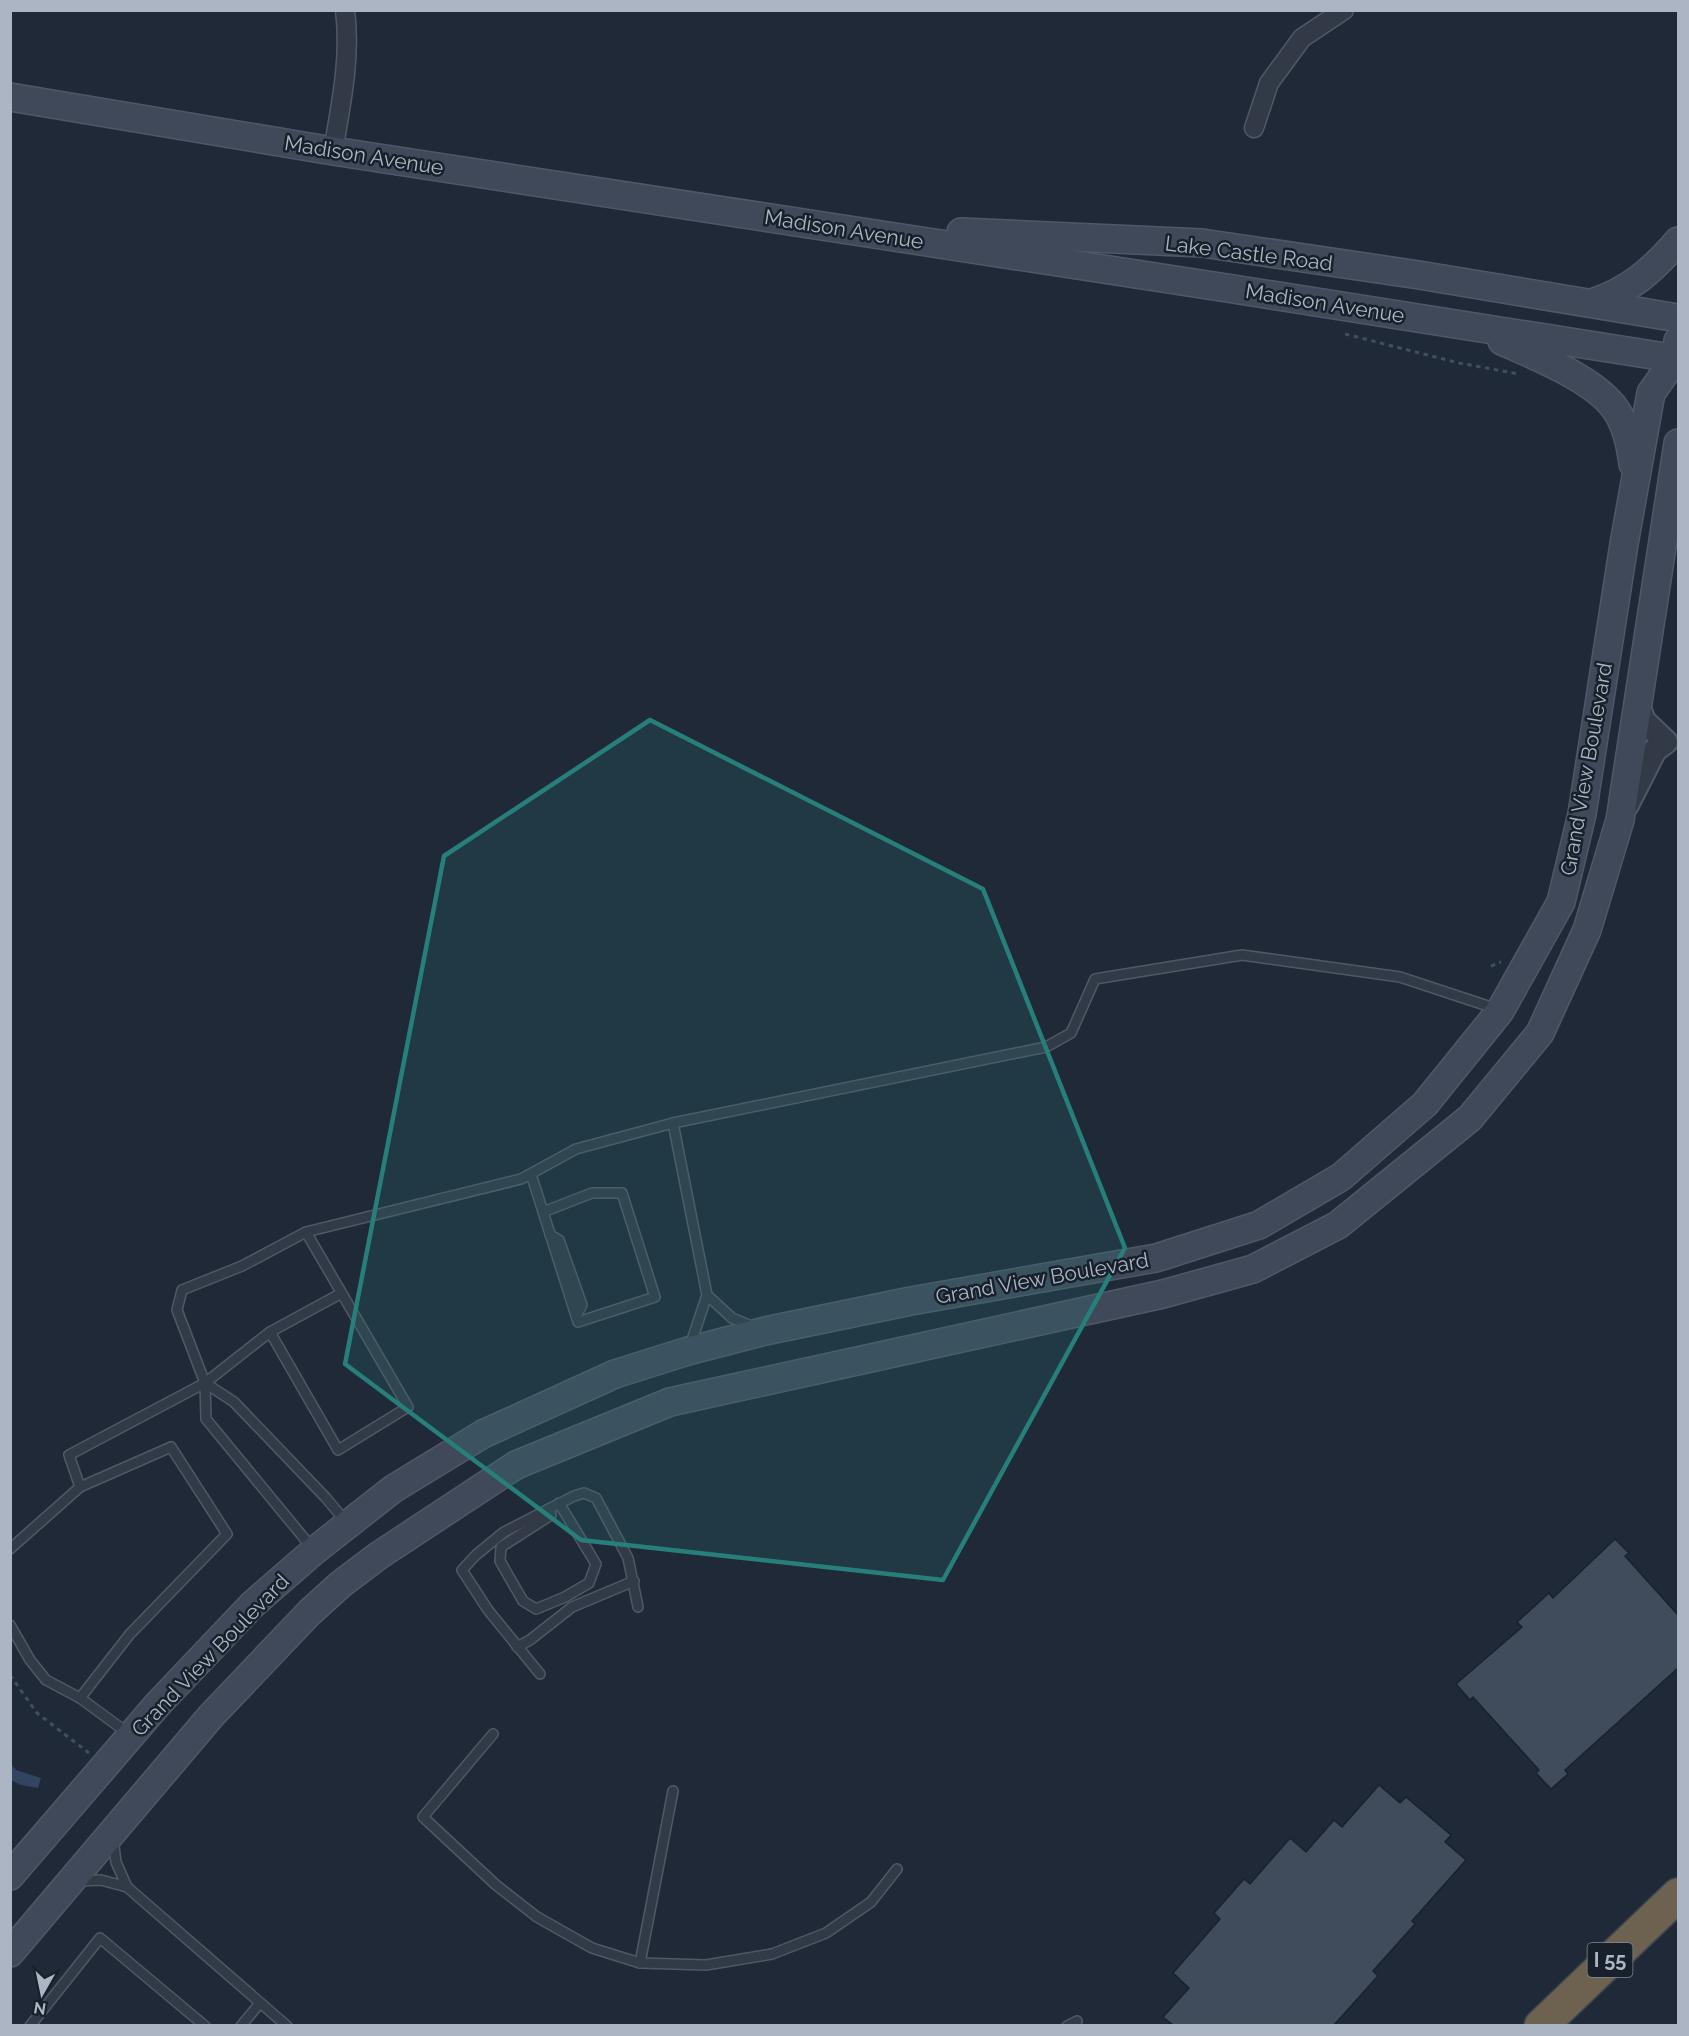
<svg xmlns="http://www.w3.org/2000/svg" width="1689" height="2036" font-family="Raleway,sans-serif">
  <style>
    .water { fill: #32445f }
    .building { fill: #404b5c; stroke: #1a222d; stroke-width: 1.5 }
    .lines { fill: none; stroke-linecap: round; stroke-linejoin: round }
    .service-casing { stroke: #505865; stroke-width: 12 }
    .minor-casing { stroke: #505865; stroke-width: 21 }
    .tertiary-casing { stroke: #505865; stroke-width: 26 }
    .secondary-casing { stroke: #505865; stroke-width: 30 }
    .motorway-casing { stroke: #3d4551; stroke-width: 36 }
    .path { stroke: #3e5255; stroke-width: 3; stroke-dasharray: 4.5 4.5; stroke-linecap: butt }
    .service { stroke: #323a47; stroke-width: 9 }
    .minor { stroke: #323a47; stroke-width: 18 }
    .tertiary { stroke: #323a47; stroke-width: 22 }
    .secondary { stroke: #40495a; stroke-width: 27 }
    .motorway { stroke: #6d624f; stroke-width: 33 }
    .marked { fill: #277f7b; fill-opacity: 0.2; stroke: #277f7b; stroke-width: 4.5; stroke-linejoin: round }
    .labels { text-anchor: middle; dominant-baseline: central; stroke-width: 5; stroke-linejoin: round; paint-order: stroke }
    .shield { fill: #18202b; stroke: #808896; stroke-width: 1.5 }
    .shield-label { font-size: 20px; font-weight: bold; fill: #acb5c4 }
    .street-label { font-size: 21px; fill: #acb5c4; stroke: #18202b }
  </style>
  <rect width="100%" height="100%" fill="#1f2937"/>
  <!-- water -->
  <path class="water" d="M11,1764L16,1770L41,1778L38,1788L21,1785L11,1780Z"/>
  <!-- building -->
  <g class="building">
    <path d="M1615,1539L1629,1553L1625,1556L1678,1615V1668L1565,1770L1568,1774L1551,1789L1536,1773L1539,1770L1473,1697L1470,1700L1456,1684L1522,1627L1517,1622L1549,1593L1553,1598Z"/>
    <path d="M1379,1785L1400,1803L1406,1797L1451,1835L1445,1842L1466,1860L1412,1921L1415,1924L1373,1971L1378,1976L1334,2025H1173L1163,2017L1189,1988L1173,1973L1220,1919L1214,1913L1244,1879L1250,1884L1290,1838L1306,1852L1334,1820L1342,1827Z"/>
  </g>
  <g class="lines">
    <!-- service casing -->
    <g class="service-casing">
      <g id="service">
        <path d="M673,1123L707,1295"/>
        <path d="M531,1174L578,1322L655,1297L622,1193H592L543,1212"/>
        <path d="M306,1232L521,1179L576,1149L673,1123L1046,1047L1071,1033L1095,979L1242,955L1400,977L1497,1009"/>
        <path d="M550,1235L559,1240L582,1305L576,1316"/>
        <path d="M690,1346L707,1295L732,1318L754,1327"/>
        <path d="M205,1383L206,1419L313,1549"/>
        <path d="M205,1383L234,1402L326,1498L346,1522"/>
        <path d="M205,1383L270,1332L340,1294"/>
        <path d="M80,1487L69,1455L205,1383L177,1310L182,1290L242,1266L306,1232L408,1407L338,1450L270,1332"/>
        <path d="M549,1509L551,1515L501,1547L500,1561L523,1601L536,1609L565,1597L589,1583L596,1564L559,1503"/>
        <path d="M10,1549L80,1487L171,1447L227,1534L130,1634L80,1698"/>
        <path d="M10,1625L30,1660L46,1680L80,1698L129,1734"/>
        <path d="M517,1647L530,1640L572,1607L634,1581"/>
        <path d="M540,1674L488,1610L462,1570L476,1555L504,1532L574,1496L584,1493L596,1498L628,1558L638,1607"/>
        <path d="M493,1734L423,1817L496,1885L537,1917L592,1948L640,1963L706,1965L772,1954L826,1933L871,1902L897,1869"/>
        <path d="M113,1838L116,1862L127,1887"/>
        <path d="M78,1881L101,1880L127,1887L287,2026"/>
        <path d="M640,1963L673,1791"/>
        <path d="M30,2026L100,1938L205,2026"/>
        <path d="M241,2026L260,2003"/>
        <path d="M1067,2026L1077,2021"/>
      </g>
    </g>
    <!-- minor casing -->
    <g class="minor-casing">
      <g id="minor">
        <path d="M1254,128L1269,83L1302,38L1344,10"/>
        <path d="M333,151C341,104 351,58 345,10"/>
      </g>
    </g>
    <!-- tertiary casing -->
    <g class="tertiary-casing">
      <path id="tertiary" d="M1627,805L1655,750L1666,742L1644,721L1638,705"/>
    </g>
    <!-- secondary casing -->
    <g class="secondary-casing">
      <g id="secondary">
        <path d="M10,97L333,151L1227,288L1678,359"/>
        <path d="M961,232L1202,243L1419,275L1678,318"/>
        <path d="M1592,303C1630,290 1652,271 1678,241"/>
        <path d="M1502,341C1535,356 1601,381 1619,415C1627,429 1631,448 1633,464"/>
        <path d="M10,1876L158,1704L252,1605L314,1551L393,1489L483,1434L615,1374L688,1351L765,1331L911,1301L1156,1258L1259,1225L1341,1177L1425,1104L1500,1011L1561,902L1582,814L1624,544L1651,393L1675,359L1678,341"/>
        <path d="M10,1953L211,1716L310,1612L341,1584L378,1556L516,1465L670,1402L1163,1294L1253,1269L1338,1225L1470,1118L1540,1033L1587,930L1620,820L1678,443"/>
      </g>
    </g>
    <!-- motorway casing -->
    <g class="motorway-casing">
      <path id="motorway" d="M1541,2026L1678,1895"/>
    </g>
    <!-- path -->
    <g class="path">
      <path d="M1345,334L1459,363L1519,374"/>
      <path d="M1491,966L1501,962"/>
      <path d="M10,1675L37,1713L89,1753"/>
    </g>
    <!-- service -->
    <use href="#service" class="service"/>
    <!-- minor -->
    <use href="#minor" class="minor"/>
    <!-- tertiary -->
    <use href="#tertiary" class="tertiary"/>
    <!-- secondary -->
    <use href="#secondary" class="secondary"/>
    <!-- motorway -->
    <use href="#motorway" class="motorway"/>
  </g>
  <!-- marked area -->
  <path class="marked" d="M650,720L983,889L1125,1248L943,1580L581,1540L345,1364L444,856Z"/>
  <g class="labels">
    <!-- shield labels -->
    <rect class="shield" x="1587.5" y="1943" width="45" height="34" rx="4.5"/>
    <g class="shield-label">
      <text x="1610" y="1960">I 55</text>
    </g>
    <!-- street labels -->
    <g class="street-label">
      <text transform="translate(364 155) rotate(9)">Madison Avenue</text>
      <text transform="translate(844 229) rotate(9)">Madison Avenue</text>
      <text transform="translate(1249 253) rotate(7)">Lake Castle Road</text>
      <text transform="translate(1325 303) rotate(9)">Madison Avenue</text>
      <text transform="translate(1586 769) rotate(-80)">Grand View Boulevard</text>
      <text transform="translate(1042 1278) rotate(-10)">Grand View Boulevard</text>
      <text transform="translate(210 1655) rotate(-46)">Grand View Boulevard</text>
    </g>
  </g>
  <!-- border -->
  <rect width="1689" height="2036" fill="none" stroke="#acb5c4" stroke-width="24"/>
  <!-- north arrow -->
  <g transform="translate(42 1994) rotate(189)" stroke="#18202b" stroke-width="4.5" paint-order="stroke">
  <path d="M0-4.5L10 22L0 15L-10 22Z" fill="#acb5c4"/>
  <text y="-9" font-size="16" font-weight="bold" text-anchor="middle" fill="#acb5c4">N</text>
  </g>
</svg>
